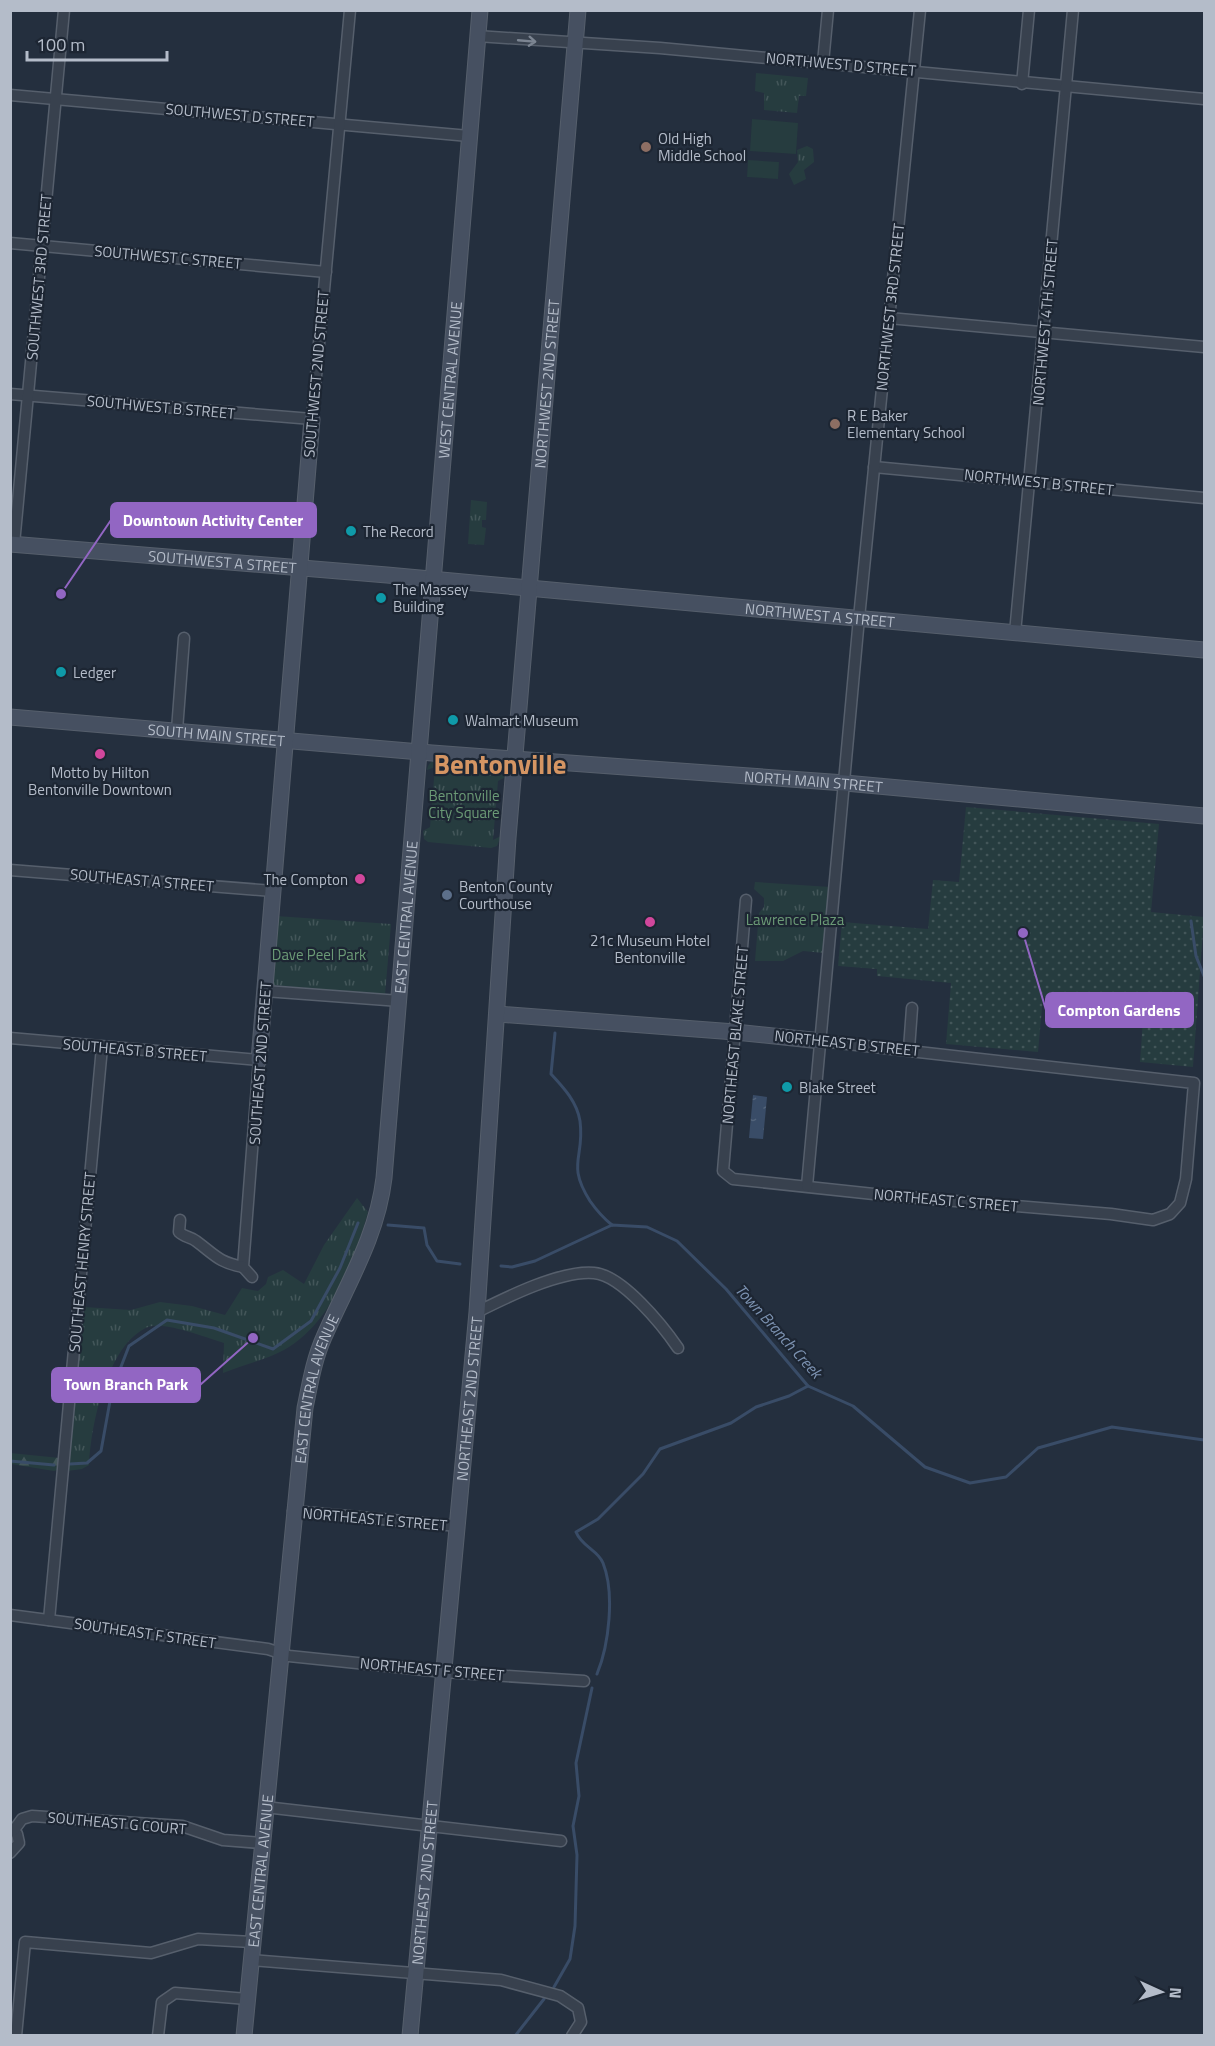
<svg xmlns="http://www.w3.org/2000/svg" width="1215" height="2046" font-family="'Titillium Web',sans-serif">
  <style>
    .grass { fill: #263c3f }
    .forest { fill: url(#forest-firs) }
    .park { fill: url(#park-tufts) }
    .garden { fill: url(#garden-dots) }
    .water { fill: url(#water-ripples) }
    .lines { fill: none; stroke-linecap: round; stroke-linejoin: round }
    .stream { stroke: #394c67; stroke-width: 3 }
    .street-casing { stroke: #565f6c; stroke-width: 13 }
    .secondary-casing { stroke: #565f6c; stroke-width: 17 }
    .street { stroke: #38414e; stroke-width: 10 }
    .secondary { stroke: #465061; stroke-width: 15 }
    .oneway { stroke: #7c8592 }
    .education-dot { fill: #8d6e63; stroke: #1d2633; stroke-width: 2 }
    .culture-dot { fill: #0f9aa8; stroke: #1d2633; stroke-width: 2 }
    .hotel-dot { fill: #d1479c; stroke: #1d2633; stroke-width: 2 }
    .service-dot { fill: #5c6f8a; stroke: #1d2633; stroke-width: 2 }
    .labels { text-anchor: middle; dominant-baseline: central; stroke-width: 4.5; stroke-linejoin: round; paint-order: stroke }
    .street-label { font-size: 15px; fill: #b4bcc9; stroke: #1d2633 }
    .poi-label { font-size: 15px; fill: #b4bcc9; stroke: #1d2633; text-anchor: start }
    .park-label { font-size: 15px; fill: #6b9a76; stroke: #1d2633 }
    .water-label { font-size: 16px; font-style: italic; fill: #7c92b1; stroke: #1d2633 }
    .town-label { font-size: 27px; font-weight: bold; fill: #d59563; stroke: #1d2633 }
    .leader { fill: none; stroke: #9266c3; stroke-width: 2 }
    .callout-dot { fill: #9266c3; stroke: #1d2633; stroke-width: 2 }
    .callout { fill: #9266c3; stroke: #9266c3; stroke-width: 2 }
    .callout-label { font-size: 16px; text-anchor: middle; font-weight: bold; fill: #fff }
  </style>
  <defs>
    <pattern id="forest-firs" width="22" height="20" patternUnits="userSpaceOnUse" patternTransform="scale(1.5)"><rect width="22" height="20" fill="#263c3f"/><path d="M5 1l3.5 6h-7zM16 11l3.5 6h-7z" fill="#435659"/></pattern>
    <pattern id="park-tufts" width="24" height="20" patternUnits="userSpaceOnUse" patternTransform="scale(1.5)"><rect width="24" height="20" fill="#263c3f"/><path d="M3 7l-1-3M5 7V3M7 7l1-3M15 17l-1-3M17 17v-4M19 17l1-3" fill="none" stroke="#435659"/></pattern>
    <pattern id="garden-dots" width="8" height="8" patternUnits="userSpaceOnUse" patternTransform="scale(1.5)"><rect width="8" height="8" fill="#263c3f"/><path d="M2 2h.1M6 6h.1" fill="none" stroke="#435659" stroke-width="1.8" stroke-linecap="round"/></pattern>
    <pattern id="water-ripples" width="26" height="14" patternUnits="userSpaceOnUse" patternTransform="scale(1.5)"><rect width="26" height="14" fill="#394c67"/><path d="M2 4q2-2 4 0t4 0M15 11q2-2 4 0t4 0" fill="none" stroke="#53647b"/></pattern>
  </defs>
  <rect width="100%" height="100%" fill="#242f3e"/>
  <!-- grass -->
  <g class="grass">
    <path d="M752,119L798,123L796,154L750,151Z"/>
    <path d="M748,160L779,162L778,179L747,177Z"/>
  </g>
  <!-- forest -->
  <path class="forest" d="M10,1453L60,1458V1469L54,1471L11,1464Z"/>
  <!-- park -->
  <g class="park">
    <path d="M756,73L808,78L806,96H799L797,113L764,110V93L755,91Z"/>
    <path d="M807,146L813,149L814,162L804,170L806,179L794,185L789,174L798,162L797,150Z"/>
    <path d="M471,500L487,502L486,520H482V527L486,528L484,545L468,544Z"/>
    <path d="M437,759L440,763L474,762V766L495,767L498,764L503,767L506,777L498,781L493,840L501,836L497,846L491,848L428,842L424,839L423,831L430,827L435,767L427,770C428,764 431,761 437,759Z"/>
    <path d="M755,882L830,887L824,953L803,951L783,961H755L759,913L764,907V898L754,889Z"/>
    <path d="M276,916L391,924L385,995L273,985L271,982Z"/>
    <path d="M357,1198L368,1212C354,1261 331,1324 284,1350C265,1360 243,1365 223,1373L224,1343C207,1338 165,1321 148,1327C107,1344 91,1425 89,1465L82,1469L67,1471L84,1307L131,1310L160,1302L192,1306L225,1315L242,1288L258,1291L266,1284L268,1277L283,1270L304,1284L324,1245Z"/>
  </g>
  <!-- garden -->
  <path class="garden" d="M966,807L1159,824L1151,912L1204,917L1193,1067L1140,1062L1144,1005L1043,997L1038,1052L946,1044L951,983L877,976V969L838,966L842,922L928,929L933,880L959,882Z"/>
  <!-- water -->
  <path class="water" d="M753,1095L767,1097L763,1139L749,1138Z"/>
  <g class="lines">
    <!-- stream -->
    <g class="stream">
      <path d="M1191,921L1196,956L1204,976"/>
      <path d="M555,1033L551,1074C564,1088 577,1102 580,1121C585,1158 566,1163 590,1201C597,1211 602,1217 612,1225"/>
      <path d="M388,1225L424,1228L427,1245L437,1261L460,1264"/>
      <path d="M501,1266L512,1267L535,1261L612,1225L647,1227L677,1241L726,1289L808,1386L853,1406L925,1467L970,1483L1006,1477L1038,1448L1112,1427L1204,1440"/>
      <path d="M10,1461L54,1465"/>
      <path d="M70,1464L87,1463L101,1451L112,1390L129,1346L167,1320L214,1328L273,1349L311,1321L340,1268L358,1223"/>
      <path d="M597,1674C609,1645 615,1593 603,1563C598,1550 582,1547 576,1532L598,1519L643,1474L660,1449L731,1423L756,1407L789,1396L808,1386"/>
      <path d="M554,1987L570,1959L575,1926L577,1855L573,1826L579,1796L576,1763L592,1688"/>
      <path d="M515,2036L544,1999"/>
    </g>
    <!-- street casing -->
    <g class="street-casing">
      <g id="street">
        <path d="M477,36L660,48L1204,99"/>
        <path d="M823,63L828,10"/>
        <path d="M1022,84L1029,10"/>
        <path d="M10,95L469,136"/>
        <path d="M10,243L326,272"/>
        <path d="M889,318L1204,347"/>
        <path d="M10,394L312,419L350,10"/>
        <path d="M874,467L1204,498"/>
        <path d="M14,544L64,10"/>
        <path d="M1015,633L1073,10"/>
        <path d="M177,730L184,638"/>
        <path d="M10,870L273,891"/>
        <path d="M746,900L723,1171L733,1179L883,1195L1111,1214L1153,1220L1170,1214L1180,1203L1186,1179L1194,1083L821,1041"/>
        <path d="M265,991L400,1001"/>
        <path d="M10,1038L259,1060L243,1267L252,1277"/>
        <path d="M909,1049L912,1008"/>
        <path d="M807,1186L859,618L920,10"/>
        <path d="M180,1220L179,1232C184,1237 191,1237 196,1241C215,1255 218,1262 243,1267"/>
        <path d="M477,1312C507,1297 561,1270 594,1273C622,1275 663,1326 678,1348"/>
        <path d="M293,1511L458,1526"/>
        <path d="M10,1615L268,1649L289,1656L444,1672L584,1681"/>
        <path d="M49,1620L102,1047"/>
        <path d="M265,1807L561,1841"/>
        <path d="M10,1828L17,1834L19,1843L10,1853"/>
        <path d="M14,1830L22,1819L32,1816L182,1826L223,1840L261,1843"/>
        <path d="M251,1960L501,1980L560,1996L578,2008L581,2022L572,2036"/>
        <path d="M16,2036L25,1942L151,1953L198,1939L252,1942"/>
        <path d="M158,2036L162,2002L175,1993L247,1999"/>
      </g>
    </g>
    <!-- secondary casing -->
    <g class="secondary-casing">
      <g id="secondary">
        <path id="s1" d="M10,544L387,575L1204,650"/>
        <path id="s2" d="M10,717L432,753L845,783L1204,816"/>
        <path d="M498,1014L735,1032L821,1041"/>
        <path d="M259,1060L312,419"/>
        <path id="s3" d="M244,2036L305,1408C310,1384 314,1359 324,1337C347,1284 377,1237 384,1178L480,10"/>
        <path id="s4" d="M410,2036L477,1312L508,838L578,10"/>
      </g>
    </g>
    <!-- street -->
    <use href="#street" class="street"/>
    <!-- secondary -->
    <use href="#secondary" class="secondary"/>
  </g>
  <!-- one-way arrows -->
  <defs><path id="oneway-shaft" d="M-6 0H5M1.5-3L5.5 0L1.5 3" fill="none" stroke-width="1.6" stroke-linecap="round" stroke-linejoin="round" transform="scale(1.5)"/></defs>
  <use class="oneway" href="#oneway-shaft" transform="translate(527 41) rotate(5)"/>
  <!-- markers -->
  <g class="education-dot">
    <circle cx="646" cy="147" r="6"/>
    <circle cx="835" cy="424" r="6"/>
  </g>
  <g class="culture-dot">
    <circle cx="351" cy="531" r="6"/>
    <circle cx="381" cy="598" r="6"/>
    <circle cx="61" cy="672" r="6"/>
    <circle cx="453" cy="720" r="6"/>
    <circle cx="787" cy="1087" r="6"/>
  </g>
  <g class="hotel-dot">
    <circle cx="100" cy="754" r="6"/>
    <circle cx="360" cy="879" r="6"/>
    <circle cx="650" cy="922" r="6"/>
  </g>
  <circle class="service-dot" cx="447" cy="895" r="6"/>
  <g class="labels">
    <!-- street labels -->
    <g class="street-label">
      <text transform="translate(841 64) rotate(5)">NORTHWEST D STREET</text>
      <text transform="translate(240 115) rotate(5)">SOUTHWEST D STREET</text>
      <text transform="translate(168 257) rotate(5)">SOUTHWEST C STREET</text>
      <text transform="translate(39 277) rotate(-85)">SOUTHWEST 3RD STREET</text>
      <text transform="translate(890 307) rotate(-84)">NORTHWEST 3RD STREET</text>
      <text transform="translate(1045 322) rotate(-85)">NORTHWEST 4TH STREET</text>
      <text transform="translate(316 374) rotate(-85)">SOUTHWEST 2ND STREET</text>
      <text stroke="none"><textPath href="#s3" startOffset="1676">WEST CENTRAL AVENUE</textPath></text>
      <text stroke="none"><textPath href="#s4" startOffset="1658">NORTHWEST 2ND STREET</textPath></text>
      <text transform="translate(161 407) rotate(5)">SOUTHWEST B STREET</text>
      <text transform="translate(1039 482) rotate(6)">NORTHWEST B STREET</text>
      <text stroke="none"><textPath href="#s1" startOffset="213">SOUTHWEST A STREET</textPath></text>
      <text stroke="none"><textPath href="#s1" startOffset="813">NORTHWEST A STREET</textPath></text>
      <text stroke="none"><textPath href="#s2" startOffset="207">SOUTH MAIN STREET</textPath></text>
      <text stroke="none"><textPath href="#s2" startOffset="806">NORTH MAIN STREET</textPath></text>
      <text transform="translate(142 880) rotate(5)">SOUTHEAST A STREET</text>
      <text stroke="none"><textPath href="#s3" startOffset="1137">EAST CENTRAL AVENUE</textPath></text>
      <text transform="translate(735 1035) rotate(-85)">NORTHEAST BLAKE STREET</text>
      <text transform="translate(847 1043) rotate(6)">NORTHEAST B STREET</text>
      <text transform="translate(135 1050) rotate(5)">SOUTHEAST B STREET</text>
      <text transform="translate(260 1063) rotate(-86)">SOUTHEAST 2ND STREET</text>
      <text transform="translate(946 1200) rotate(5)">NORTHEAST C STREET</text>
      <text transform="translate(82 1262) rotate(-85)">SOUTHEAST HENRY STREET</text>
      <text stroke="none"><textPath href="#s3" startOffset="652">EAST CENTRAL AVENUE</textPath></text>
      <text stroke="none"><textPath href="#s4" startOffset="640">NORTHEAST 2ND STREET</textPath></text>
      <text transform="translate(375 1519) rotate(5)">NORTHEAST E STREET</text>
      <text transform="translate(145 1633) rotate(8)">SOUTHEAST F STREET</text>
      <text transform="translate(432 1669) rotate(5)">NORTHEAST F STREET</text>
      <text transform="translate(117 1823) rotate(5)">SOUTHEAST G COURT</text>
      <text stroke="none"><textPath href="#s3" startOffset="166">EAST CENTRAL AVENUE</textPath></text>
      <text stroke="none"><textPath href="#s4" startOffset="154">NORTHEAST 2ND STREET</textPath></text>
    </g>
    <!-- poi labels -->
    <g class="poi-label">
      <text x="658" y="138">Old High<tspan x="658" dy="17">Middle School</tspan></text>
      <text x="847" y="415">R E Baker<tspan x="847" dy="17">Elementary School</tspan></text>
      <text x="363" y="531">The Record</text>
      <text x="393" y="589">The Massey<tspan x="393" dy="17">Building</tspan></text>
      <text x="73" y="672">Ledger</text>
      <text x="465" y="720">Walmart Museum</text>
      <text x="100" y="772" text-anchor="middle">Motto by Hilton<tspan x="100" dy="17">Bentonville Downtown</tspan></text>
      <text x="348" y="879" text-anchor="end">The Compton</text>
      <text x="459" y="886">Benton County<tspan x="459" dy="17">Courthouse</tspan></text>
      <text x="650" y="940" text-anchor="middle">21c Museum Hotel<tspan x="650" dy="17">Bentonville</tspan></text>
      <text x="799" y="1087">Blake Street</text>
    </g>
    <!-- park labels -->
    <g class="park-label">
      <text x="464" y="795">Bentonville<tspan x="464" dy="17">City Square</tspan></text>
      <text x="795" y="919">Lawrence Plaza</text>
      <text x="319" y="954">Dave Peel Park</text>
    </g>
    <!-- water labels -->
    <g class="water-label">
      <text transform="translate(779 1331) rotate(48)">Town Branch Creek</text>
    </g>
    <!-- town labels -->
    <g class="town-label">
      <text x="500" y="763">Bentonville</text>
    </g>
  </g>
  <!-- callouts -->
  <path class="leader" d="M61 594L111 520M1023 933L1046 1010M253 1338L200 1385"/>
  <g class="callout-dot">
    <circle cx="61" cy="594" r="6"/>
    <circle cx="1023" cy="933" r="6"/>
    <circle cx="253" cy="1338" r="6"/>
  </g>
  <g class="callout">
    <rect x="111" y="503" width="205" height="34" rx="6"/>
    <rect x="1046" y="993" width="147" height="34" rx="6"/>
    <rect x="52" y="1368" width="148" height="34" rx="6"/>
  </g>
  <g class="callout-label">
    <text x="213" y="526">Downtown Activity Center</text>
    <text x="1119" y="1016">Compton Gardens</text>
    <text x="126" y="1390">Town Branch Park</text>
  </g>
  <!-- border -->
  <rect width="1215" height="2046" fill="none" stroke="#b4bcc9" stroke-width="24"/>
  <!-- north arrow -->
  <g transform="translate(1161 1992) rotate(94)" stroke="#1d2633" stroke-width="4.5" paint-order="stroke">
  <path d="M0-4.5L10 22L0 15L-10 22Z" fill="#b4bcc9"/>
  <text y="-9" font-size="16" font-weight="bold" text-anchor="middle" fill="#b4bcc9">N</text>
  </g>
  <!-- scale -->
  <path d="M27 51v9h140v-9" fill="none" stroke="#b4bcc9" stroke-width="3"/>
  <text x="36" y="51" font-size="18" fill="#b4bcc9" stroke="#1d2633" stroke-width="4.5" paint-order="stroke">100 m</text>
</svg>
